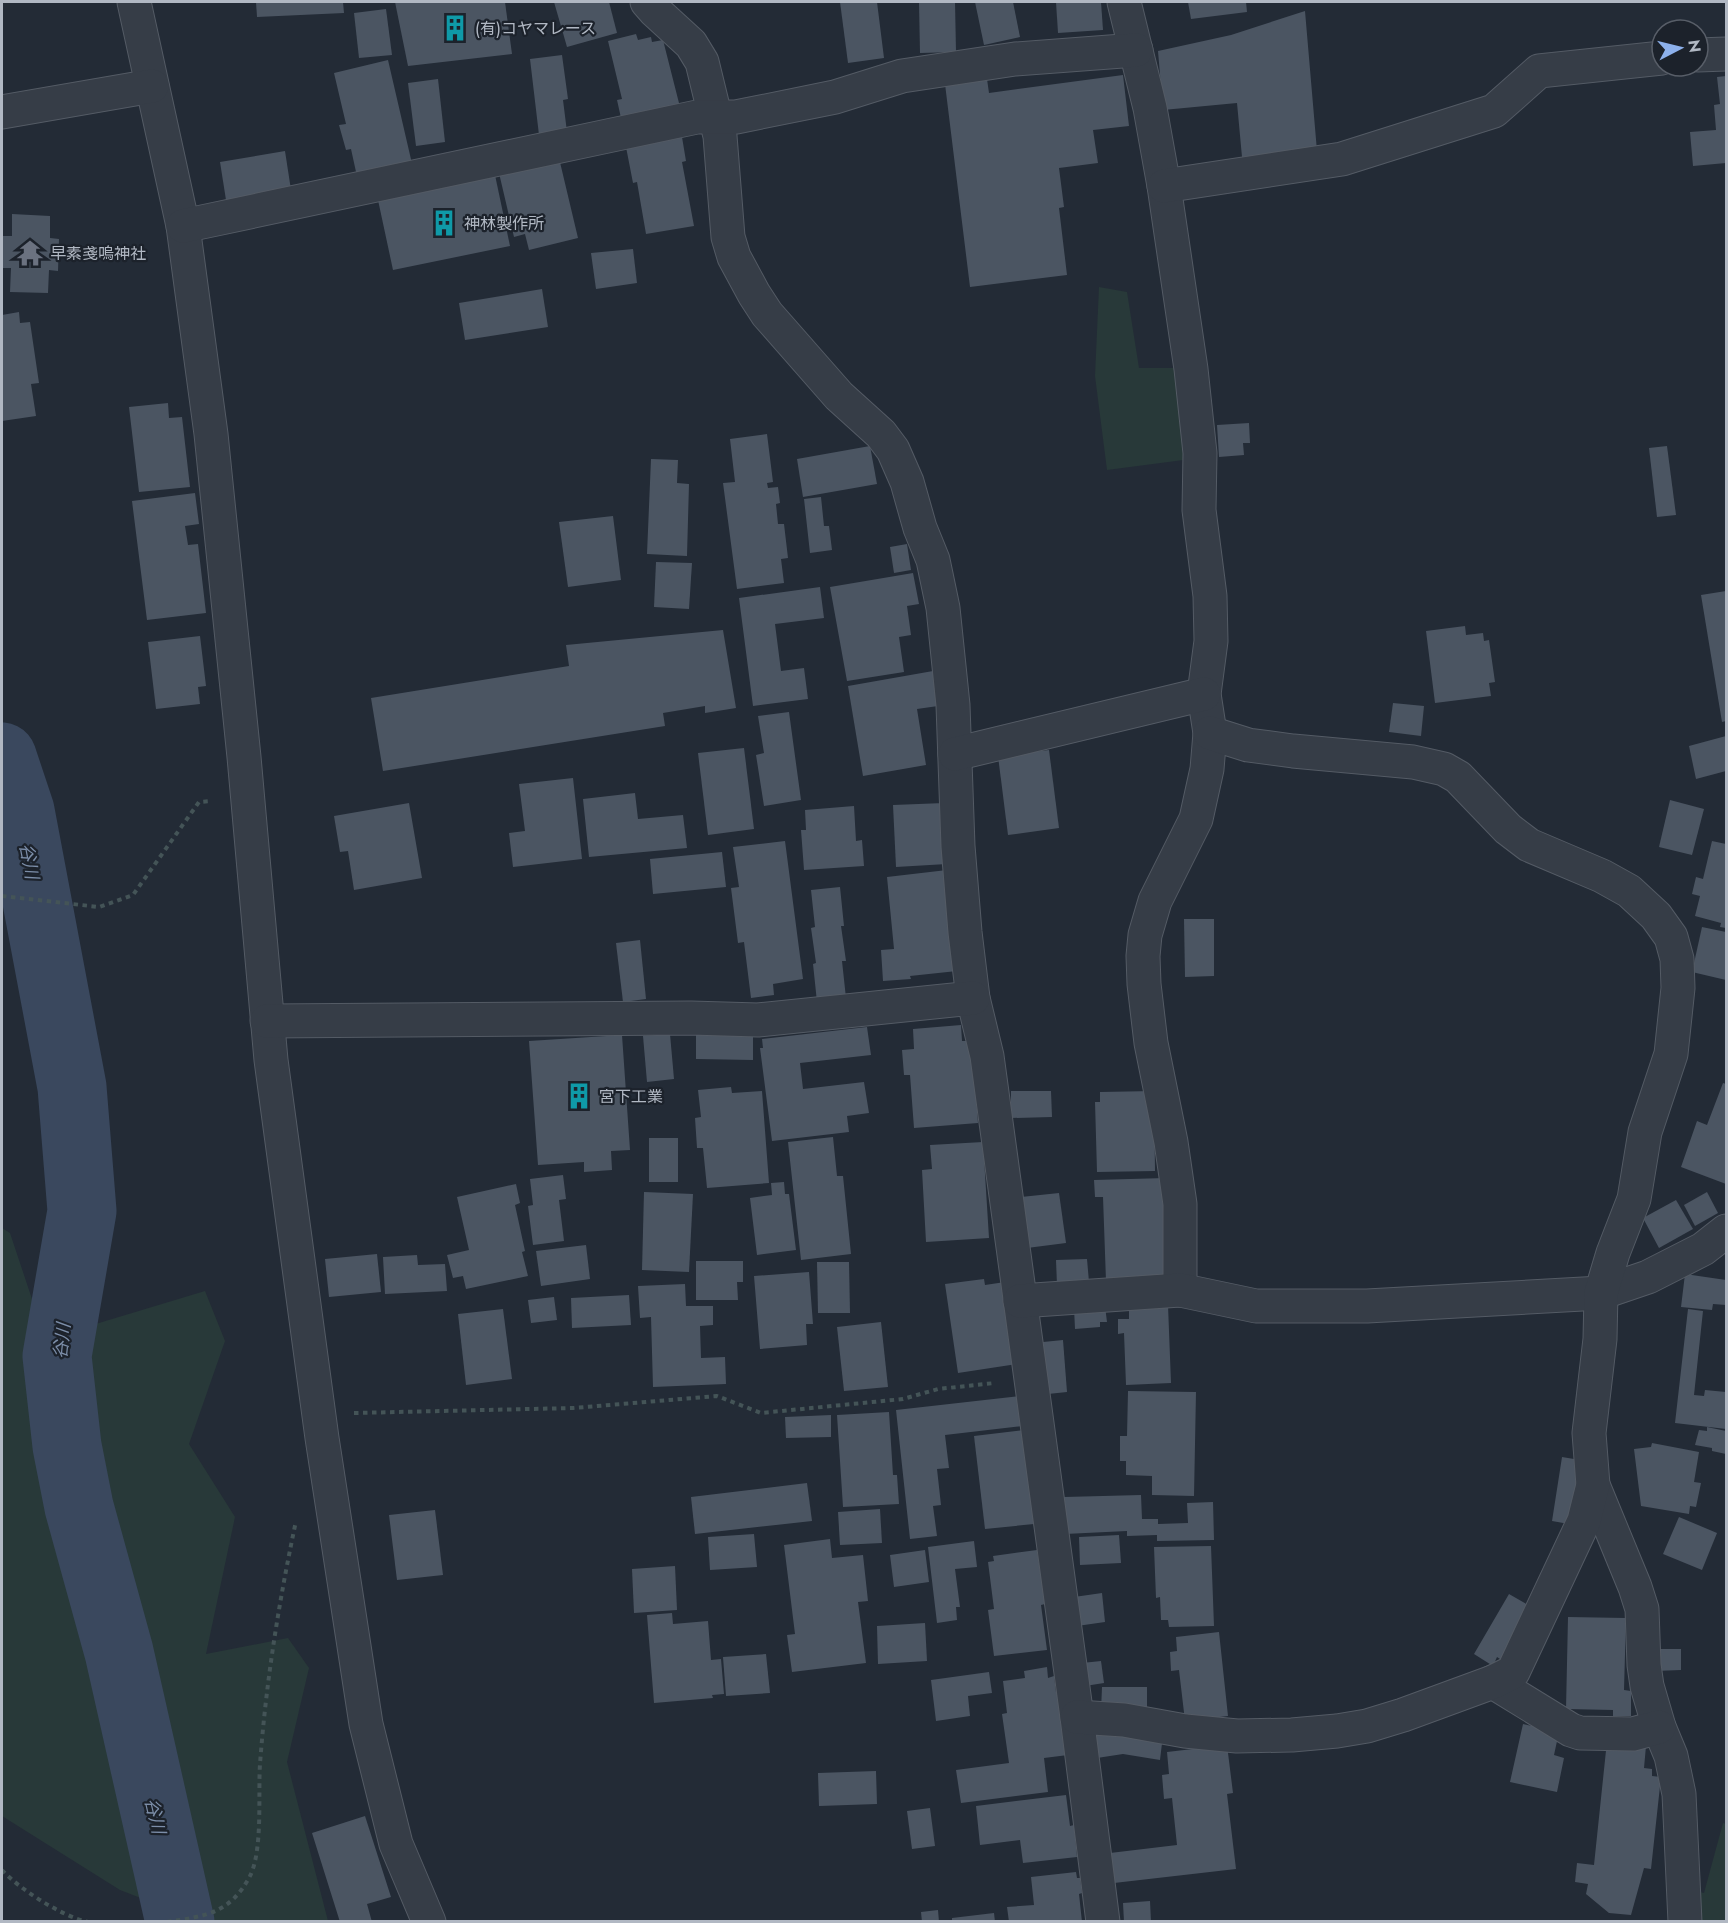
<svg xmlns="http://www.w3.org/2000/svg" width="1728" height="1923" font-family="Jost,'Noto Sans JP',sans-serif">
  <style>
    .green { fill: #283939 }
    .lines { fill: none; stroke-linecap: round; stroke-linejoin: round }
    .river { stroke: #3a485e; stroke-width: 69 }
    .building { fill: #4b5562 }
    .minor-casing { stroke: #545b65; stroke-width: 35 }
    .path { stroke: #445457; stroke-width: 4; stroke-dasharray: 4.5 4.5; stroke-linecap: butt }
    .minor { stroke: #363d47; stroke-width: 33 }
    .labels { text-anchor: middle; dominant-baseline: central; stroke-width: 4.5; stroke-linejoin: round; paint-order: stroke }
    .poi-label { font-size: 16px; fill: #b1b8c3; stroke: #1c222b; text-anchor: start }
    .water-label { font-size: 18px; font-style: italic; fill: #7c8ea9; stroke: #1c222b }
  </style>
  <rect width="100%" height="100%" fill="#232b36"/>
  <!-- green -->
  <g class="green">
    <path d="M1099,287L1127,292L1139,368H1182L1191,459L1107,470L1095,376Z"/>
    <path d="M2,1228L10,1233L36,1311L89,1326L205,1291L225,1341L189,1444L235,1517L206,1654L288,1638L309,1668L287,1762L328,1921H200L120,1890L2,1816Z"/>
    <path d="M1723,1823L1726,1824V1921H1696L1692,1890L1704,1893Z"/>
  </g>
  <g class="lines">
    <!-- river -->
    <path class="river" d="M2,757L20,811L72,1087L82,1211L57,1356L67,1446L79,1507L119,1652L180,1922"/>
  </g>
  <!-- building -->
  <g class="building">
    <path d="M256,2H343L344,13L257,17Z"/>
    <path d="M395,2H505L512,54L408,66Z"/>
    <path d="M554,2H609L617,33L567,47Z"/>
    <path d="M840,2H877L884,58L848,63Z"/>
    <path d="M919,2H955L956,52L920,53Z"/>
    <path d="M975,2H1013L1020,37L984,45Z"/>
    <path d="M1056,2H1101L1103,30L1058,33Z"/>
    <path d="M1188,2H1246L1247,12L1191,19Z"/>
    <path d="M386,9L392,55L359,58L354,13Z"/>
    <path d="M1305,11L1317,151L1242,157L1237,103L1163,110L1158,51L1231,35Z"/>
    <path d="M636,34L638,40L651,37L652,42L663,40L680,107L621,118L617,100L622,99L608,41Z"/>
    <path d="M562,55L568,99L563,100L567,132L539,135L530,59Z"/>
    <path d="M388,60L413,168L358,181L351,149L346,150L339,125L346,124L334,73Z"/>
    <path d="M1123,75L1129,126L1093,130L1098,163L1059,168L1064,207L1059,208L1067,275L970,287L945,84L987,79L989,93Z"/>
    <path d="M1726,76V163L1693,166L1690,132L1716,130L1714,105L1720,104L1717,77Z"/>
    <path d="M438,79L445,142L416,146L408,83Z"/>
    <path d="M682,137L686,161L682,162L694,226L646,234L637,182L633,183L626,147Z"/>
    <path d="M285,151L291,190L226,200L220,162Z"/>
    <path d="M559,158L578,238L529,250L525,234L514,237L499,173Z"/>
    <path d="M495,175L510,246L393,270L378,200Z"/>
    <path d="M12,214L50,216V238L59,239L58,271L49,270L48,293L10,292L11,268H2V236H12Z"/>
    <path d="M633,249L637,283L596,289L591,253Z"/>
    <path d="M542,289L548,327L465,340L459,303Z"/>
    <path d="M19,312L20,323L30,322L39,383L31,384L36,416L2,421V315Z"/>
    <path d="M168,403L169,418L182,417L190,487L139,492L129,407Z"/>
    <path d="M1249,423L1250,443H1243L1244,455L1219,457L1217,425Z"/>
    <path d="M767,434L773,482L767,483L768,488L778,487L780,503L776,504L778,524H784L788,558L781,559L784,583L737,589L723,483L735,482L730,439Z"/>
    <path d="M870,446L877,484L803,497L797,459Z"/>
    <path d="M1667,446L1676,515L1657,517L1649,448Z"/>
    <path d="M651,459L678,460L677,483L689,484L687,556L647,554Z"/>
    <path d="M195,493L199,524L185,526L188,545L198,544L206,613L147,620L132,501Z"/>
    <path d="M821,497L824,526H829L832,550L810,553L804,499Z"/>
    <path d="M613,516L621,580L568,587L559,522Z"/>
    <path d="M907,544L911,570L894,573L890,547Z"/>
    <path d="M656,562L692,563L689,609L654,607Z"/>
    <path d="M913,573L919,604L907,606L911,635L899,637L904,672L847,681L830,587Z"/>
    <path d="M820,587L824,618L775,624L781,671L804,668L808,699L753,706L739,598Z"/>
    <path d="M1726,591V721L1722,722L1701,595Z"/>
    <path d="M1465,626L1466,635L1483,633L1484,641L1489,640L1495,682L1489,683L1491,696L1435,703L1426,631Z"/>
    <path d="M723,630L736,708L705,713V706L663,713L665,726L383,771L371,698L569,666L566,645Z"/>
    <path d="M200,636L206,686L198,687L200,704L156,709L148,642Z"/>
    <path d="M933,671L938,706L917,709L926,765L863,776L848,686Z"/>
    <path d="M1393,703L1424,706L1421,736L1389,732Z"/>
    <path d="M789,712L801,800L764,806L756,755L764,753L758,716Z"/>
    <path d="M1726,736V771L1696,779L1689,746Z"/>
    <path d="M744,748L754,829L708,835L698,753Z"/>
    <path d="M1049,750L1059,828L1008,835L998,756Z"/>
    <path d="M573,778L582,859L513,867L509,833L525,831L519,784Z"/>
    <path d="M635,793L638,819L683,815L687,848L589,857L583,799Z"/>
    <path d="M1670,800L1704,809L1692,855L1659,847Z"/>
    <path d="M409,803L422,878L354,890L348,851L340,852L334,816Z"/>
    <path d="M944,803L947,864L896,867L893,805Z"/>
    <path d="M854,806L856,841L862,840L864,866L804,870L801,830H806L805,810Z"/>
    <path d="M785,841L803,979L773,984L774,995L751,998L744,942L738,943L731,888L739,887L733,847Z"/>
    <path d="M1712,841L1726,844V928L1720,927L1721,923L1695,916L1700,896L1692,894L1696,877L1703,879Z"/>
    <path d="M722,852L726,887L653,894L650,859Z"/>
    <path d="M947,870L957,971L910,976L911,979L883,981L881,950L894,949L887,877Z"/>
    <path d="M840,887L844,926H841L846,961H842L846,998L817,1002L813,964L816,963L811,928L815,927L811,890Z"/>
    <path d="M1184,919H1214V976L1185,977Z"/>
    <path d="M1702,927L1726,932V980L1692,972Z"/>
    <path d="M640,940L646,999L623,1002L616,943Z"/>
    <path d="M961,1025L962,1041H972L978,1123L914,1128L910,1075H904L902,1050L914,1049L913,1029Z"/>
    <path d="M867,1027L871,1055L800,1063L803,1089L864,1082L869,1113L847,1116L849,1132L772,1141L760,1048H763L762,1039Z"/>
    <path d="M696,1031L753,1033V1060L696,1059Z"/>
    <path d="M670,1034L674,1079L647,1082L643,1036Z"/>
    <path d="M622,1035L630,1150L611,1151L612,1170L584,1172V1162L538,1165L529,1041Z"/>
    <path d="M1723,1083L1726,1084V1184L1681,1167L1697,1121L1707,1125Z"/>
    <path d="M731,1087L732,1093L762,1091L769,1183L707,1188L703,1148H697L695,1118L701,1117L698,1090Z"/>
    <path d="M1011,1091H1051L1052,1117L1011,1118Z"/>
    <path d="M1154,1091L1155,1171L1097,1172L1095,1102H1100V1092Z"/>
    <path d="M833,1137L837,1176H843L851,1254L801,1260L788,1142Z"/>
    <rect x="649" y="1138" width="29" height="44"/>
    <path d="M983,1142L989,1238L926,1242L922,1170L932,1169L930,1145Z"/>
    <path d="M563,1175L566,1199L559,1200L564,1241L533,1245L528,1206L533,1205L530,1179Z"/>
    <path d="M1166,1178L1169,1280L1106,1281L1103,1197H1095L1094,1180Z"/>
    <path d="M784,1182L785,1194H789L796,1250L757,1255L750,1198L772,1195L771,1183Z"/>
    <path d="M516,1184L520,1203L515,1205L525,1251L522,1252L528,1276L466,1289L463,1276L453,1278L447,1255L469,1250L457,1197Z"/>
    <path d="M644,1192L693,1194L689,1272L642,1270Z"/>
    <path d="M1707,1192L1718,1213L1695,1226L1684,1205Z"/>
    <path d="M1059,1193L1066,1243L1027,1248L1021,1197Z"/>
    <path d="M1676,1200L1693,1229L1659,1248L1643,1218Z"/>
    <path d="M586,1245L590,1279L541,1286L536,1251Z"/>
    <path d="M377,1254L381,1292L329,1297L325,1259Z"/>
    <path d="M417,1255L418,1265L445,1264L447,1291L385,1294L383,1257Z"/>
    <path d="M1087,1259L1089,1282L1057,1285L1056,1260Z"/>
    <path d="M696,1261H743V1282H737L738,1300H696Z"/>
    <path d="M817,1262H849L850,1313H818Z"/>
    <path d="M809,1272L813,1324H806L807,1345L760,1349L754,1276Z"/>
    <path d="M1685,1274L1726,1280V1305L1713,1304L1712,1310L1681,1307Z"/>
    <path d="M984,1279L985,1285L1005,1282L1017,1364L958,1373L945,1284Z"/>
    <path d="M685,1284L686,1306H713V1325L700,1326L701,1358L725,1357L726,1384L653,1387L651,1317L640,1318L638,1286Z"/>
    <path d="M629,1295L631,1325L572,1328L571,1298Z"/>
    <path d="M554,1297L557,1320L531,1323L528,1300Z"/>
    <path d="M1168,1305L1171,1383L1126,1385L1124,1333L1118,1334V1319H1129V1306Z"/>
    <path d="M1105,1306L1107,1322H1100V1327L1075,1329L1074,1308Z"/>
    <path d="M503,1309L512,1379L466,1385L458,1314Z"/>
    <path d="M1688,1309L1703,1311L1694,1395L1704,1396L1705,1390L1726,1392V1429L1675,1423Z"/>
    <path d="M881,1322L888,1387L844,1391L837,1327Z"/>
    <path d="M1063,1340L1067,1392L1048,1394L1043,1342Z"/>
    <path d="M1128,1391L1196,1392L1194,1496L1152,1495V1476L1126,1475V1461H1120V1436H1127Z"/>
    <path d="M1020,1396L1023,1426L945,1435L949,1468L937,1469L941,1505L933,1506L937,1536L910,1539L896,1410Z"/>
    <path d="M889,1412L893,1475H897L899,1504L843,1507L837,1415Z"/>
    <path d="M831,1415V1437L786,1438L785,1417Z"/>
    <path d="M1707,1427L1726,1431V1454L1712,1451V1448L1695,1445L1699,1430L1707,1431Z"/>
    <path d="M1024,1430L1034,1524L985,1529L974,1436Z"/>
    <path d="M1652,1443L1699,1452L1694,1482L1701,1483L1696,1507L1690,1506L1689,1514L1641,1506L1634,1449L1651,1447Z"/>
    <path d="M1562,1457L1580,1460L1569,1524L1552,1521Z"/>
    <path d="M807,1483L812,1521L695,1534L691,1497Z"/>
    <path d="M1141,1495L1142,1519H1158V1524L1188,1523L1187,1503L1213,1502L1214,1540L1157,1541V1535L1127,1536V1531L1065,1534L1064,1497Z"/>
    <path d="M880,1509L882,1543L840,1545L838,1512Z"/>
    <path d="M435,1510L443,1575L397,1580L389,1515Z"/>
    <path d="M1679,1517L1717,1533L1702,1570L1663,1554Z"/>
    <path d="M754,1534L757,1567L710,1570L708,1537Z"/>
    <path d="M1119,1535L1121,1563L1080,1565L1079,1537Z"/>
    <path d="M830,1539L832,1558L863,1555L868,1601L858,1602L866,1663L792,1672L787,1635L795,1634L784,1545Z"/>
    <path d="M974,1541L977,1567L955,1569L960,1607H956L957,1620L937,1623L928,1547Z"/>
    <path d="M1211,1546L1214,1626L1169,1627L1168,1620H1161L1160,1597L1156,1598L1154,1547Z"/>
    <path d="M925,1550L929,1582L894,1587L890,1555Z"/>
    <path d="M1037,1550L1045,1604L1041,1605L1047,1650L994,1656L988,1610L994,1609L988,1562L994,1561L993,1556Z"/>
    <path d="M675,1566L677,1610L634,1613L632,1569Z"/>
    <path d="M1102,1593L1105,1622L1077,1626L1074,1597Z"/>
    <path d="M1509,1594L1528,1605L1503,1661L1497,1657L1493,1666L1474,1654Z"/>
    <path d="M672,1613L673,1624L708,1621L711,1660L721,1659L724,1694L712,1695L713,1698L654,1703L647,1615Z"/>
    <path d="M1568,1617L1626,1618L1624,1690L1631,1691V1716H1613V1710L1566,1709Z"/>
    <path d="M925,1623L927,1661L878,1664L877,1626Z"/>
    <path d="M1219,1632L1228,1716L1185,1721L1179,1670L1171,1671L1170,1652L1177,1651L1176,1637Z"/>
    <path d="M1654,1649H1681V1670L1655,1671Z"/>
    <path d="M766,1654L770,1693L726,1696L723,1657Z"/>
    <path d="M1101,1661L1104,1683L1085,1686L1082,1663Z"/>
    <path d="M1047,1667L1048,1678L1054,1676L1056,1692L1060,1691L1068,1755L1044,1758L1048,1792L961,1803L956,1770L1009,1763L1002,1714L1007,1713L1003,1681L1025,1678L1024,1671Z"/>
    <path d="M989,1672L992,1693L968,1696L970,1716L936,1721L931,1680Z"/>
    <path d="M1102,1687H1147V1711H1101Z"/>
    <path d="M1523,1724L1559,1732L1554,1755L1564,1758L1557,1792L1510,1782Z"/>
    <path d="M1094,1732L1163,1735L1160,1760L1123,1754L1097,1758Z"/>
    <path d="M1607,1741L1646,1746L1644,1768L1652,1769V1776L1661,1777L1651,1869L1644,1868L1631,1915L1609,1913L1586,1894L1588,1884L1575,1882L1577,1863L1594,1865Z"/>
    <path d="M1227,1745L1233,1793L1227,1794L1236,1869L1114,1883L1110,1853L1177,1845L1172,1798L1164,1799L1162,1775L1169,1774L1167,1752Z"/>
    <path d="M876,1771L877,1804L819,1806L818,1773Z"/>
    <path d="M1066,1795L1070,1826L1074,1825L1077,1857L1023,1863L1020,1840L980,1845L976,1806Z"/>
    <path d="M930,1808L935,1846L912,1849L907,1811Z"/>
    <path d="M365,1816L391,1897L367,1904L372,1922H340L312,1833Z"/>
    <path d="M1076,1872L1077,1878H1080L1082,1893L1079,1894L1082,1922H1009L1007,1907L1034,1905L1031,1877Z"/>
    <path d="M1150,1901L1151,1922H1124L1123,1903Z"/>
    <path d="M938,1910L939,1922H922L921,1912Z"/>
    <path d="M994,1913L995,1922H952V1918Z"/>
  </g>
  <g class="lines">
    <!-- minor casing -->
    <g class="minor-casing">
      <g id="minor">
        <path d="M134,2L183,226L211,434L244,757L271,1060L322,1438L366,1724L396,1844L429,1922"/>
        <path d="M647,2L654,10L691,44L702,62L720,136L728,237L734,257L754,294L767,314L839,396L881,434L893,450L907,482L920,528L933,560L943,608L953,705L958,846L965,932L973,998L987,1056L1077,1717L1103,1922"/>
        <path d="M1124,2L1150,108L1164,186L1191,369L1200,453L1199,510L1210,596L1211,641L1204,694L1210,733L1207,769L1196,819L1155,901L1145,935L1143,956L1144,984L1151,1043L1171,1142L1180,1204V1290"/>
        <path d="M1698,55L1726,54"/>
        <path d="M2,112L152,86"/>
        <path d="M1164,186L1342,159L1494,111L1539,71L1662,58"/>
        <path d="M183,226L697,117H736L835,97L902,76L1015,59L1136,50"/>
        <path d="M955,754L1204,694"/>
        <path d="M267,1021L691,1018L758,1020L973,998"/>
        <path d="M1020,1301L1180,1290L1256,1306H1367L1601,1293L1648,1277L1703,1249L1726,1231"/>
        <path d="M1593,1485L1635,1587L1642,1609L1644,1665L1647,1686L1659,1727L1671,1756L1679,1794L1685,1922"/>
        <path d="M1493,1682L1571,1730L1580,1733L1633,1734L1659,1727"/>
        <path d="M1077,1717L1124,1720L1185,1731L1237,1736L1292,1735L1337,1731L1367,1726L1403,1715L1493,1682L1513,1672L1584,1521L1593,1485L1589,1433L1600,1339L1601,1293L1613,1253L1634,1199L1645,1132L1671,1054L1678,988L1677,959L1671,937L1656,916L1629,891L1602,876L1529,845L1508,829L1458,777L1444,769L1413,762L1293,751L1248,745L1210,733"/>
      </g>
    </g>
    <!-- path -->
    <g class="path">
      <path d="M2,896L99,907L133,895L199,802L211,801"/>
      <path d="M354,1413L573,1408L717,1396L761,1413L903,1399L938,1389L995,1383"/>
      <path d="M2,1870C19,1889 63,1917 88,1922"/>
      <path d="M167,1922C205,1916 230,1914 250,1876C263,1850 258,1794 260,1764C266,1682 279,1601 296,1521"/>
    </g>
    <!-- minor -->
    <use href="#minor" class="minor"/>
  </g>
  <!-- icons -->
  <defs>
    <g id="building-bare" transform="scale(2.07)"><path d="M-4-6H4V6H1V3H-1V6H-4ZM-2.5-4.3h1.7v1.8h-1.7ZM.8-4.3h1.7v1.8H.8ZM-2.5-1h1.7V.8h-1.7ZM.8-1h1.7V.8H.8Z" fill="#0f9aa8" stroke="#1c222b" stroke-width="2.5" paint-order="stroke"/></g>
    <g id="temple-bare" transform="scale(2.07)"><path d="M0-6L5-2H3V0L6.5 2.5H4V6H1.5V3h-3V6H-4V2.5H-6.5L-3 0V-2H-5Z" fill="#6b7280" stroke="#1c222b" stroke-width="2.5" paint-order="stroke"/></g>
  </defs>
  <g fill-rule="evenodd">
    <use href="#building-bare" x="455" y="28"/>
    <use href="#building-bare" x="444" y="223"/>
    <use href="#temple-bare" x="30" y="253"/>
    <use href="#building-bare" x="579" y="1096"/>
  </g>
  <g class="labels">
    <!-- poi labels -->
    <g class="poi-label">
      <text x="475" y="28">(有)コヤマレース</text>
      <text x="464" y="223">神林製作所</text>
      <text x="50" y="253">早素戔嗚神社</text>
      <text x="599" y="1096">宮下工業</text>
    </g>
    <!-- water labels -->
    <g class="water-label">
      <text transform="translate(29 861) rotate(79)">谷川</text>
      <text transform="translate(62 1341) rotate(-84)">谷川</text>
      <text transform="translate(155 1816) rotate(77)">谷川</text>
    </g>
  </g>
  <!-- border -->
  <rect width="1728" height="1923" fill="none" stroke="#b1b8c3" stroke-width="6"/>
  <!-- north arrow -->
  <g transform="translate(1680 48) rotate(83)"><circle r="28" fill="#1c222b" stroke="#585e68" stroke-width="1.5"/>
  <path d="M0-4.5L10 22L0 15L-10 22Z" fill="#8db1ec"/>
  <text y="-9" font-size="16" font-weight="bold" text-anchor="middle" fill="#b1b8c3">N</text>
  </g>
</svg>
